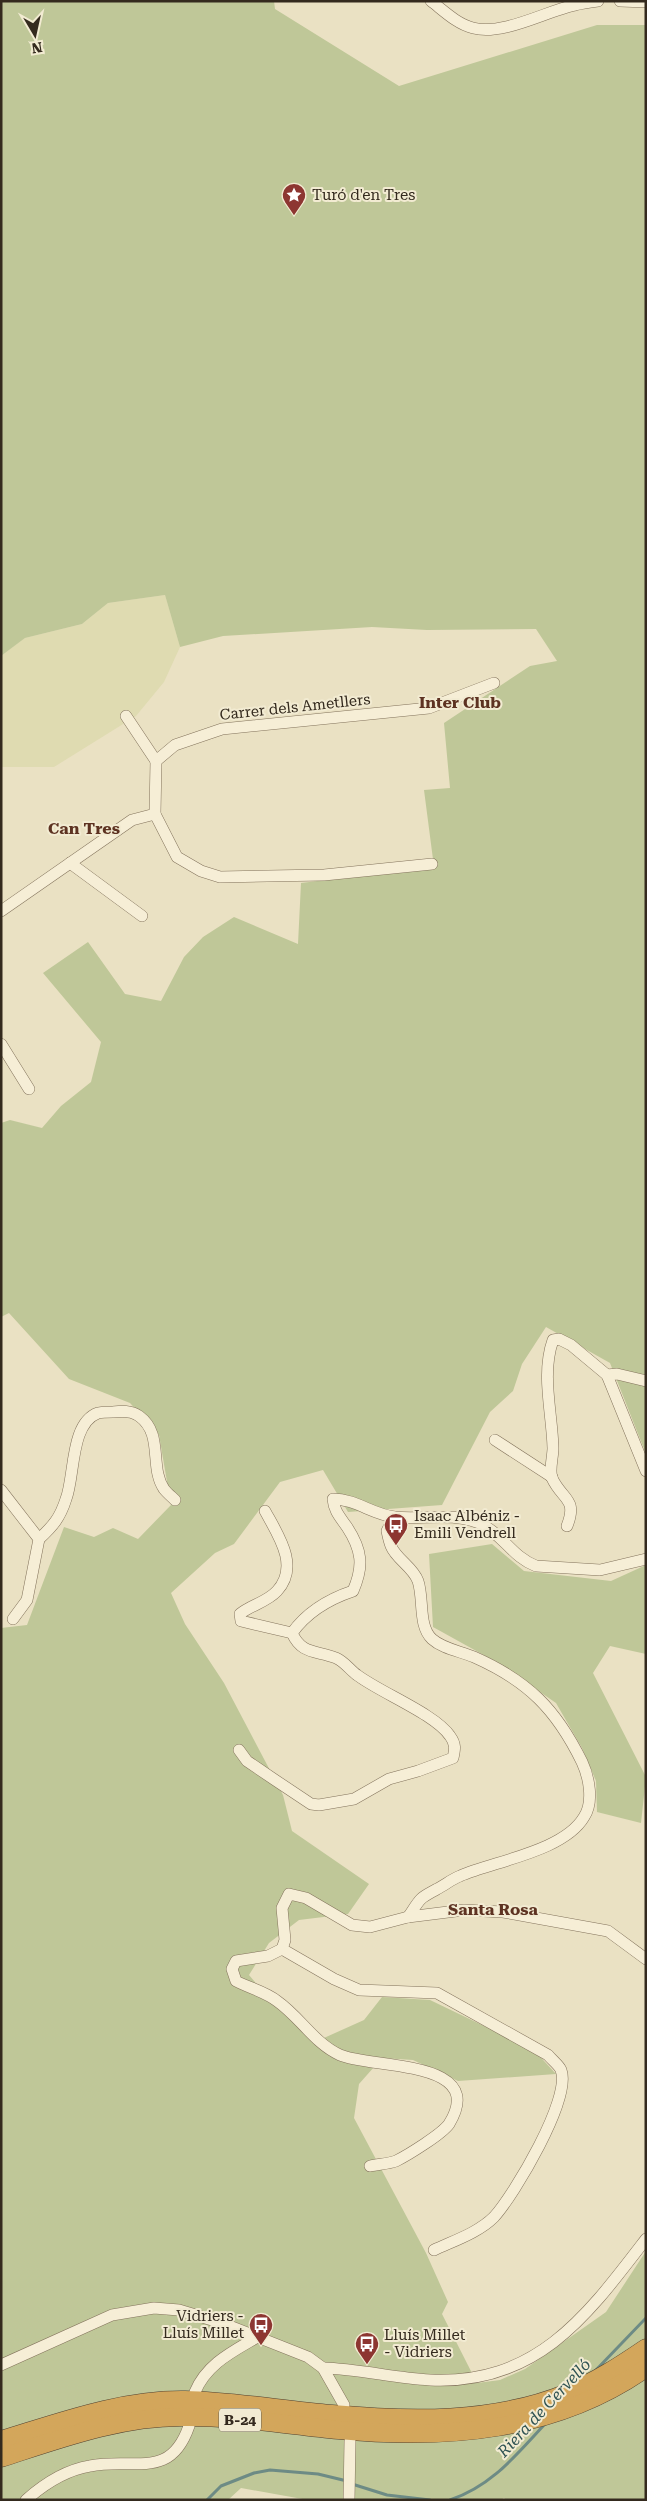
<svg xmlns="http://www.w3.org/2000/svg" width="647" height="2501" font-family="'Roboto Serif',serif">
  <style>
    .farmland { fill: #dfdbb1 }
    .green { fill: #bfc798 }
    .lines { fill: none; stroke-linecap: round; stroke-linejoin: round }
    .stream { stroke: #6d8b85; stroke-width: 3 }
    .minor-casing { stroke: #83735c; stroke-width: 12 }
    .highway-casing { stroke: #514130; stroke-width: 19 }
    .minor { stroke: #f6eed6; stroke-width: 11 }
    .highway { stroke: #d3a65b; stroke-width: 18 }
    .labels { text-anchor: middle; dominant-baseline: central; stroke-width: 4; stroke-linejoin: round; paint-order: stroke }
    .shield { fill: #f2ebd2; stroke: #6d6454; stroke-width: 1 }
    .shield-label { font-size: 14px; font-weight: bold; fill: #342a1e }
    .poi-label { font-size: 15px; fill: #342a1e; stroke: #f2ebd2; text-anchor: start }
    .street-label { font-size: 15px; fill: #342a1e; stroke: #f2ebd2 }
    .neighbourhood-label { font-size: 16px; font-weight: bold; fill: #5d3221; stroke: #f2ebd2 }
    .water-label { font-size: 16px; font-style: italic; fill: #2f5353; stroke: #f2ebd2 }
  </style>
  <rect width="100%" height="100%" fill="#eae1c3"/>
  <!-- farmland -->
  <path class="farmland" d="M165,595L180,647L164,682L136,716L54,767H1V656L25,638L82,624L108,603Z"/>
  <!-- green -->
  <g class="green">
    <path d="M1,1H274L275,9L399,86L597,25H646V1454L610,1363L546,1327L522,1364L513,1391L490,1412L442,1505L348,1512L323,1470L280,1482L234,1544L215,1553L171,1593L185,1624L224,1683L283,1795L292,1831L369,1884L348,1914L299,1920L269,1943L249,1975L275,2006L315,2042L364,2020L382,1997L430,2000L534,2050L556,2074L458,2081L413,2060L382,2058L359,2084L354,2118L426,2253L448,2302L442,2314L477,2383L500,2380L525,2369L606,2312L646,2251V2500H506L504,2498L501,2500H308L241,2488L228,2500H1V1628L27,1625L64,1527L94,1537L113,1528L138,1539L171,1505L159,1435L130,1403L69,1379L9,1313L1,1317V1123L10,1120L42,1128L61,1106L91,1082L101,1042L43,973L88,942L125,994L161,1001L184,957L203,937L234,917L298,944L301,883L434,867L424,790L450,788L444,723L530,666L557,661L536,629L427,630L372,627L223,636L180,647L165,595L108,603L82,624L25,638L1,656Z"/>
    <path d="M492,1544L524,1571L611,1581L646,1565V1654L610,1646L593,1673L646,1777L641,1823L597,1812L596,1781L582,1748L556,1703L498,1663L433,1627L429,1554Z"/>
  </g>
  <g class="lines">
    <!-- stream -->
    <g class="stream">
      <path d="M596,2370L646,2318"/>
      <path d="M352,2484L387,2495L430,2500"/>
      <path d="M207,2500L221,2486L254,2473L270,2470L318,2474L347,2481"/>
      <path d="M450,2500C492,2486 516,2455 545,2424"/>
    </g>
    <!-- minor casing -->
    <g class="minor-casing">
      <g id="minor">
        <path d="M431,1C444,11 457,24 473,28C503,36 546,11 575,5C582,3 590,2 598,1"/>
        <path d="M620,1L646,2"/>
        <path d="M126,716L156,761"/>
        <path d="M70,863L142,916"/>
        <path d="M432,864L324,875L220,877L201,871L177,857L155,814L156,761L175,745L222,729L429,708L494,683"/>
        <path d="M1,911L132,820L155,814"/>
        <path d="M1,1044L29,1089"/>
        <path d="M607,1375L617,1374L646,1381"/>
        <path d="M495,1440L552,1477"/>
        <path d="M1,1490L39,1539L27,1600L13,1619"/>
        <path d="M265,1511C278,1535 300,1566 277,1591C267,1602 251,1605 240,1614L241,1621L292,1633"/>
        <path d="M394,1517L387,1531C388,1536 389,1541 391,1546C396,1559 413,1567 418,1581C424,1599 418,1626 432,1639C443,1649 460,1651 474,1657C528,1681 556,1709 582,1762C589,1777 594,1802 584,1817C564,1851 495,1861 460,1876C452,1879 445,1885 437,1889C432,1892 425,1895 421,1899C416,1904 412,1912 408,1917"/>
        <path d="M567,1526C578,1498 562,1500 552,1478C549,1470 553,1457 553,1448C552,1412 541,1374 553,1340L559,1339L571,1345L607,1375L646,1471"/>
        <path d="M39,1539C53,1526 60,1518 66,1499C75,1476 70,1423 98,1413C102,1412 108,1412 113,1412C121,1411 131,1410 139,1416C164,1434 149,1467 164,1489C167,1493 172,1497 175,1500"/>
        <path d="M239,1750L247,1761L275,1780L311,1804L319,1805L354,1799L389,1779L418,1771L453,1758C455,1749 456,1744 450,1736C435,1714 381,1693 357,1675C350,1670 345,1662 336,1658C316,1650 302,1655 292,1633C307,1612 329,1599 353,1591C364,1566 362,1550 347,1527C340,1517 334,1511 333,1499C356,1499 373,1515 395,1517C423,1520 452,1512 479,1523C503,1534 512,1557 536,1566L600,1570L646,1559"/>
        <path d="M282,1949L334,1979L359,1990L437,1993L548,2055C552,2060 559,2065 561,2070C572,2098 514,2195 494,2217C478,2233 453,2241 434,2250"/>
        <path d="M282,1949L268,1956L236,1961L232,1969L236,1981C249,1988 266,1992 277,2001C300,2017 314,2043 340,2055C372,2069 489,2059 449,2124C442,2134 408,2155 396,2161C388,2164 378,2164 370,2166"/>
        <path d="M282,1949L285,1940L282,1908L289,1894L306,1898L352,1925L370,1927L408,1917L464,1910L503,1912L608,1931L646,1959"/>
        <path d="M1,2365L112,2315L154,2308L179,2310L222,2323L308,2357L323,2368L344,2405"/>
        <path d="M323,2368C359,2369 394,2378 430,2380C537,2385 587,2316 646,2239"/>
        <path d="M195,2392C207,2363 234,2351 259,2336"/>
        <path d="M26,2500C44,2484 66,2470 90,2466C134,2457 170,2481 189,2426"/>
        <path d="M349,2500L350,2441"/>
      </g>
    </g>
    <!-- highway casing -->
    <g class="highway-casing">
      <g id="highway">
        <path d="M1,2440C60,2422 122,2399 185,2400C234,2401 283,2410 332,2414C410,2421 493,2423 567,2393C595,2382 621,2365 646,2348"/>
        <path d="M1,2458C60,2439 119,2417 181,2417C234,2416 286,2425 339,2430C446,2440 555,2432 646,2368"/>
      </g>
    </g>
    <!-- minor -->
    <use href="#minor" class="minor"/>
    <!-- highway -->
    <use href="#highway" class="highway"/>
  </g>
  <!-- icons -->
  <defs>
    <g id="sight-pin" transform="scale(1.25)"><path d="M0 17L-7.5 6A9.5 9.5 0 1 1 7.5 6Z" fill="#8d3631" stroke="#f2ebd2"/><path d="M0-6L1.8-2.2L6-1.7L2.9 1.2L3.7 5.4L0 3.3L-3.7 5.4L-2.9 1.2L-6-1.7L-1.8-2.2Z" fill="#fff"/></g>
    <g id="bus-pin" transform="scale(1.25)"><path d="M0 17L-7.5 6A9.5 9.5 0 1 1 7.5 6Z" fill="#8d3631" stroke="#f2ebd2"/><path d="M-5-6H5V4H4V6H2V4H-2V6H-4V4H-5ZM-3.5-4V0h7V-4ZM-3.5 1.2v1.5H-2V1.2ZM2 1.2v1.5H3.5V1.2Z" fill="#fff"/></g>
  </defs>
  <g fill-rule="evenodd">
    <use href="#sight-pin" x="294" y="195"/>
    <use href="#bus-pin" x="396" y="1525"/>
    <use href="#bus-pin" x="261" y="2325"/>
    <use href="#bus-pin" x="367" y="2344"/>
  </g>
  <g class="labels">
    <!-- shield labels -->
    <rect class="shield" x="219" y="2408.5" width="42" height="23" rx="4"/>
    <g class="shield-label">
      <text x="240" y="2420">B-24</text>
    </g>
    <!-- poi labels -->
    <g class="poi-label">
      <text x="312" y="195">Turó d'en Tres</text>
      <text x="414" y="1516">Isaac Albéniz -<tspan x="414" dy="17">Emili Vendrell</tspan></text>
      <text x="244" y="2316" text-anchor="end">Vidriers -<tspan x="244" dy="17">Lluís Millet</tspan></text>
      <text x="384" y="2335">Lluís Millet<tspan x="384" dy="17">- Vidriers</tspan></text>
    </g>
    <!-- street labels -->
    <g class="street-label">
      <text transform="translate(295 707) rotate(-6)">Carrer dels Ametllers</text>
    </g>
    <!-- neighbourhood labels -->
    <g class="neighbourhood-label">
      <text x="460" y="702">Inter Club</text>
      <text x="84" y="828">Can Tres</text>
      <text x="493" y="1909">Santa Rosa</text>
    </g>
    <!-- water labels -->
    <g class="water-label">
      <text transform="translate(544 2408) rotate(-47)">Riera de Cervelló</text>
    </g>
  </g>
  <!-- border -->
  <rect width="647" height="2501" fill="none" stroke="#342a1e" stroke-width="5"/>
  <!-- north arrow -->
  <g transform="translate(35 35) rotate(171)" stroke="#f2ebd2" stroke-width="4" paint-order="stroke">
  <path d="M0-4L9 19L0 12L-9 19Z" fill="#342a1e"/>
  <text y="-8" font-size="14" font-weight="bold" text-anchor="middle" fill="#342a1e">N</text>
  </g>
</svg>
